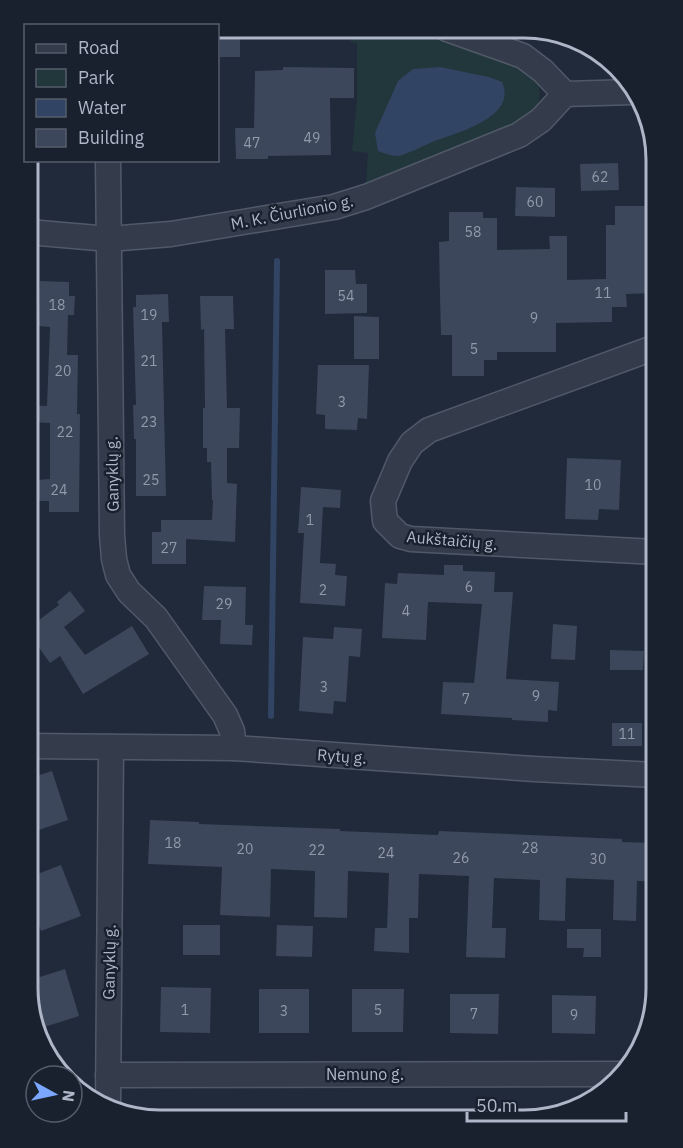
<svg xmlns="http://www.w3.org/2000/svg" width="683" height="1148" font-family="'IBM Plex Sans',sans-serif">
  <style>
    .green { fill: #22373b }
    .water { fill: #324463 }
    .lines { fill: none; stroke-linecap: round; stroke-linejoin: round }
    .stream { stroke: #324463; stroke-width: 6 }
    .building { fill: #3c475b }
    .minor-casing { stroke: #515968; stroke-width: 27 }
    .minor { stroke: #343c4b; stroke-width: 24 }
    .labels { text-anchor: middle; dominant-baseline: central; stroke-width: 5; stroke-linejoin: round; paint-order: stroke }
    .number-label { font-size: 14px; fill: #929aac }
    .street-label { font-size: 16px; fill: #aeb6c7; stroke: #19212f }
    .rim { fill: none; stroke: #aeb6c7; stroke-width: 3 }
  </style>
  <rect width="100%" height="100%" fill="#202a3a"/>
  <!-- green -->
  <path class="green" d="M351,28L424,29L507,60L537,78C540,88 542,100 535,109C526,120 507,125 494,131C452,150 409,167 366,184L368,153L352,151L357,101V43L350,42Z"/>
  <!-- water -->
  <path class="water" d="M440,67L489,77L502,82C518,118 456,133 432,142C425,145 404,156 397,156C391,156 384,153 378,151L375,133L398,81L413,69Z"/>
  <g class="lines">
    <!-- stream -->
    <path class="stream" d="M271,716L277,261"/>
  </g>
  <!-- building -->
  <g class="building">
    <path d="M220,27L240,28V57H220Z"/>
    <path d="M283,67L354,68V98H330L331,155L268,156V159H236L235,128H254L255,71L283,70Z"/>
    <path d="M618,163L619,190L581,191L580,164Z"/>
    <path d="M516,187L555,188V217L515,216Z"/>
    <path d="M615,206H645L646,251H656V293L626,294L627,307H612V322L556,323V352H497V360H484V376H452V335H441L440,296L439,242L449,241V212H483V218H497V250L550,249L549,236H567V280L606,279V225H615Z"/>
    <path d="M325,270H355L356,284H367V313L325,314Z"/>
    <path d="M40,281L69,282V296H75L74,315H68L67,355H78L77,414H80L79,512H49V501H38V480L50,479V423L28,422V405L47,406L50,327L39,326Z"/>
    <path d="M168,294L169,322H162L166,496H136V439H134L133,405H136L133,307H136V295Z"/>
    <path d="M200,296H233L234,329H225L227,408H240L239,448H227V483L237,484L235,542L186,539V564H152V532H161V520H212L213,500H212L211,462H207V448H203V408H205L204,329L201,330Z"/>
    <path d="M354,316L379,317V359H354Z"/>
    <path d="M318,365H369L367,419L358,418L357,430L325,429V415L316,414Z"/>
    <path d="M567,458L621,460L619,510L599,509L598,520L565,519Z"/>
    <path d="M301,487L341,490L340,508L323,507L320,563L336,564L335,575L347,576L345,606L300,603L304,533H298Z"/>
    <path d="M444,565H463V571L495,572L494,592H513L506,679L559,682L557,711L548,710V722L512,720V718L441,714L443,682L474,683L482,604L428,602L426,640L382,638L385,583L397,584L398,573L444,575Z"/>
    <path d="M204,586L246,587L245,625H253L252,645L220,644L221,620H202Z"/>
    <path d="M70,591L85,611L64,627L85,655L132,626L149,654L83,694L60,656L50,663L27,631V629L59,605L57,602Z"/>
    <path d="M553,624L577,626L575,660L551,659Z"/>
    <path d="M334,627L362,629L360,657L349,656L346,702L334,701L333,714L299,711L303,637L333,639Z"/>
    <path d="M610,650L644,651L643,670H610Z"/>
    <rect x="612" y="723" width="30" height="23"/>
    <path d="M52,771L68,820L27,834V779Z"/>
    <path d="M150,820L199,822V824L340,829V831L438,835L439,831L622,839V842L656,843V881H637L636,921L613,920L614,880L566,878L565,921L539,920L540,880L494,878L492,928H506L505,958L466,957L469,876L419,874L418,918H409V953L374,951L375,928H387L389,873L348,871L347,918L314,917L315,871L271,869L270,917L220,915L222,867L148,864Z"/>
    <path d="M61,865L81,916L41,931L27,894V878Z"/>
    <rect x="183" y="925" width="37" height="30"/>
    <path d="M277,925L313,926L312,957L276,956Z"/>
    <path d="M567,929H601V957H583L584,948H567Z"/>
    <path d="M65,969L79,1016L35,1030L27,989V981Z"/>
    <path d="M161,987L211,988L210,1033L160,1032Z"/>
    <rect x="259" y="989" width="50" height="44"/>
    <path d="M352,989H404L403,1032H352Z"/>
    <path d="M450,994H499L498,1034L450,1033Z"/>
    <path d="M552,995L596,996L595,1034L552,1033Z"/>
  </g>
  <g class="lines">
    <!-- minor casing -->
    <g class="minor-casing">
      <g id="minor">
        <path d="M447,29L523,56L543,71L565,94"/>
        <path d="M108,160L112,535L114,559L118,575L129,592L156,618L225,715L232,731L234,748"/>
        <path d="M28,232L109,239L171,234L334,207L366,197L519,135L541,120L565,94L633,92"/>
        <path d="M656,552L411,539L400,536L385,521L383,501L400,461L412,443L429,430L656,347"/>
        <path d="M27,746L234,748L534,769L656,775"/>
        <path d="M108,1075L623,1074"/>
        <path d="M108,1106L111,747"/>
      </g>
    </g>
    <!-- minor -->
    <use href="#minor" class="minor"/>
  </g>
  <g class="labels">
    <!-- number labels -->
    <g class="number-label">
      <text x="312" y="138">49</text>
      <text x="252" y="143">47</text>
      <text x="600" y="177">62</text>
      <text x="535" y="202">60</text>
      <text x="473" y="232">58</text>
      <text x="603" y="293">11</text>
      <text x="346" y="296">54</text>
      <text x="57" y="305">18</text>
      <text x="149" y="315">19</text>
      <text x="534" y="318">9</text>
      <text x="474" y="349">5</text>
      <text x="149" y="361">21</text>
      <text x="63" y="371">20</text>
      <text x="342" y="402">3</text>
      <text x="149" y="422">23</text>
      <text x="65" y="432">22</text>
      <text x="151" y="480">25</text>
      <text x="593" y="485">10</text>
      <text x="59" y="490">24</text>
      <text x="310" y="520">1</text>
      <text x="169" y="548">27</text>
      <text x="469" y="587">6</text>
      <text x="323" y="590">2</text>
      <text x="224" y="604">29</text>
      <text x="406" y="611">4</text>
      <text x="324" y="687">3</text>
      <text x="536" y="696">9</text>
      <text x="466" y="699">7</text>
      <text x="627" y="734">11</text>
      <text x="173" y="843">18</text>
      <text x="530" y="848">28</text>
      <text x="245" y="849">20</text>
      <text x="317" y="850">22</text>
      <text x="386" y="853">24</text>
      <text x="461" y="858">26</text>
      <text x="598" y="859">30</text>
      <text x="185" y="1010">1</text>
      <text x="378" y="1010">5</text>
      <text x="284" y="1011">3</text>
      <text x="474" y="1014">7</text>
      <text x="574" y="1015">9</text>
    </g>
    <!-- street labels -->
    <g class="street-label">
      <text transform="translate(292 212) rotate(-11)">M. K. Čiurlionio g.</text>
      <text transform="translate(112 474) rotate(-91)">Ganyklų g.</text>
      <text transform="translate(452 540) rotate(5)">Aukštaičių g.</text>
      <text transform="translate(342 756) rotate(4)">Rytų g.</text>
      <text transform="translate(109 962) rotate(-89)">Ganyklų g.</text>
      <text x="365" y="1074">Nemuno g.</text>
    </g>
  </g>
  <!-- crop -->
  <path d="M0 0H683V1148H0ZM160 38H524A122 122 0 0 1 646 160V988A122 122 0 0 1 524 1110H160A122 122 0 0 1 38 988V160A122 122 0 0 1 160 38Z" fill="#19212f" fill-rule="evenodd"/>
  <path class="rim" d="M160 38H524A122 122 0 0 1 646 160V988A122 122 0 0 1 524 1110H160A122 122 0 0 1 38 988V160A122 122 0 0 1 160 38Z"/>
  <!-- legend -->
  <rect x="24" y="24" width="195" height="138" fill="#19212f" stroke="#555d6c" stroke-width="1.5"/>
  <rect x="36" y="44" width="30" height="9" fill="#343c4b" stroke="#555d6c" stroke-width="1.5"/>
  <text x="78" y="54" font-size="18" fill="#aeb6c7">Road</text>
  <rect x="36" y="69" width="30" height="18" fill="#22373b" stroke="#555d6c" stroke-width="1.5"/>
  <text x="78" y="84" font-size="18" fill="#aeb6c7">Park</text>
  <rect x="36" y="99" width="30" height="18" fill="#324463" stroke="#555d6c" stroke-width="1.5"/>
  <text x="78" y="114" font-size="18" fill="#aeb6c7">Water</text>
  <rect x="36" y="129" width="30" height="18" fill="#3c475b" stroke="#555d6c" stroke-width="1.5"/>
  <text x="78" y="144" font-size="18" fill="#aeb6c7">Building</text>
  <!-- north arrow -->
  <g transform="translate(54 1094) rotate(98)"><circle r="28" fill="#19212f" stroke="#555d6c" stroke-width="1.5"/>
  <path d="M0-4.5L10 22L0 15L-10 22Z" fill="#7ca7fe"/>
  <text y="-9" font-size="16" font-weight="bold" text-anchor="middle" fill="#aeb6c7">N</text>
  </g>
  <!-- scale -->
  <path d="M467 1112v9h159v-9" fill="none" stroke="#aeb6c7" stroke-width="3"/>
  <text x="476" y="1112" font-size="18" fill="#aeb6c7" stroke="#19212f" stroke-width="4.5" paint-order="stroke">50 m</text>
</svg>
